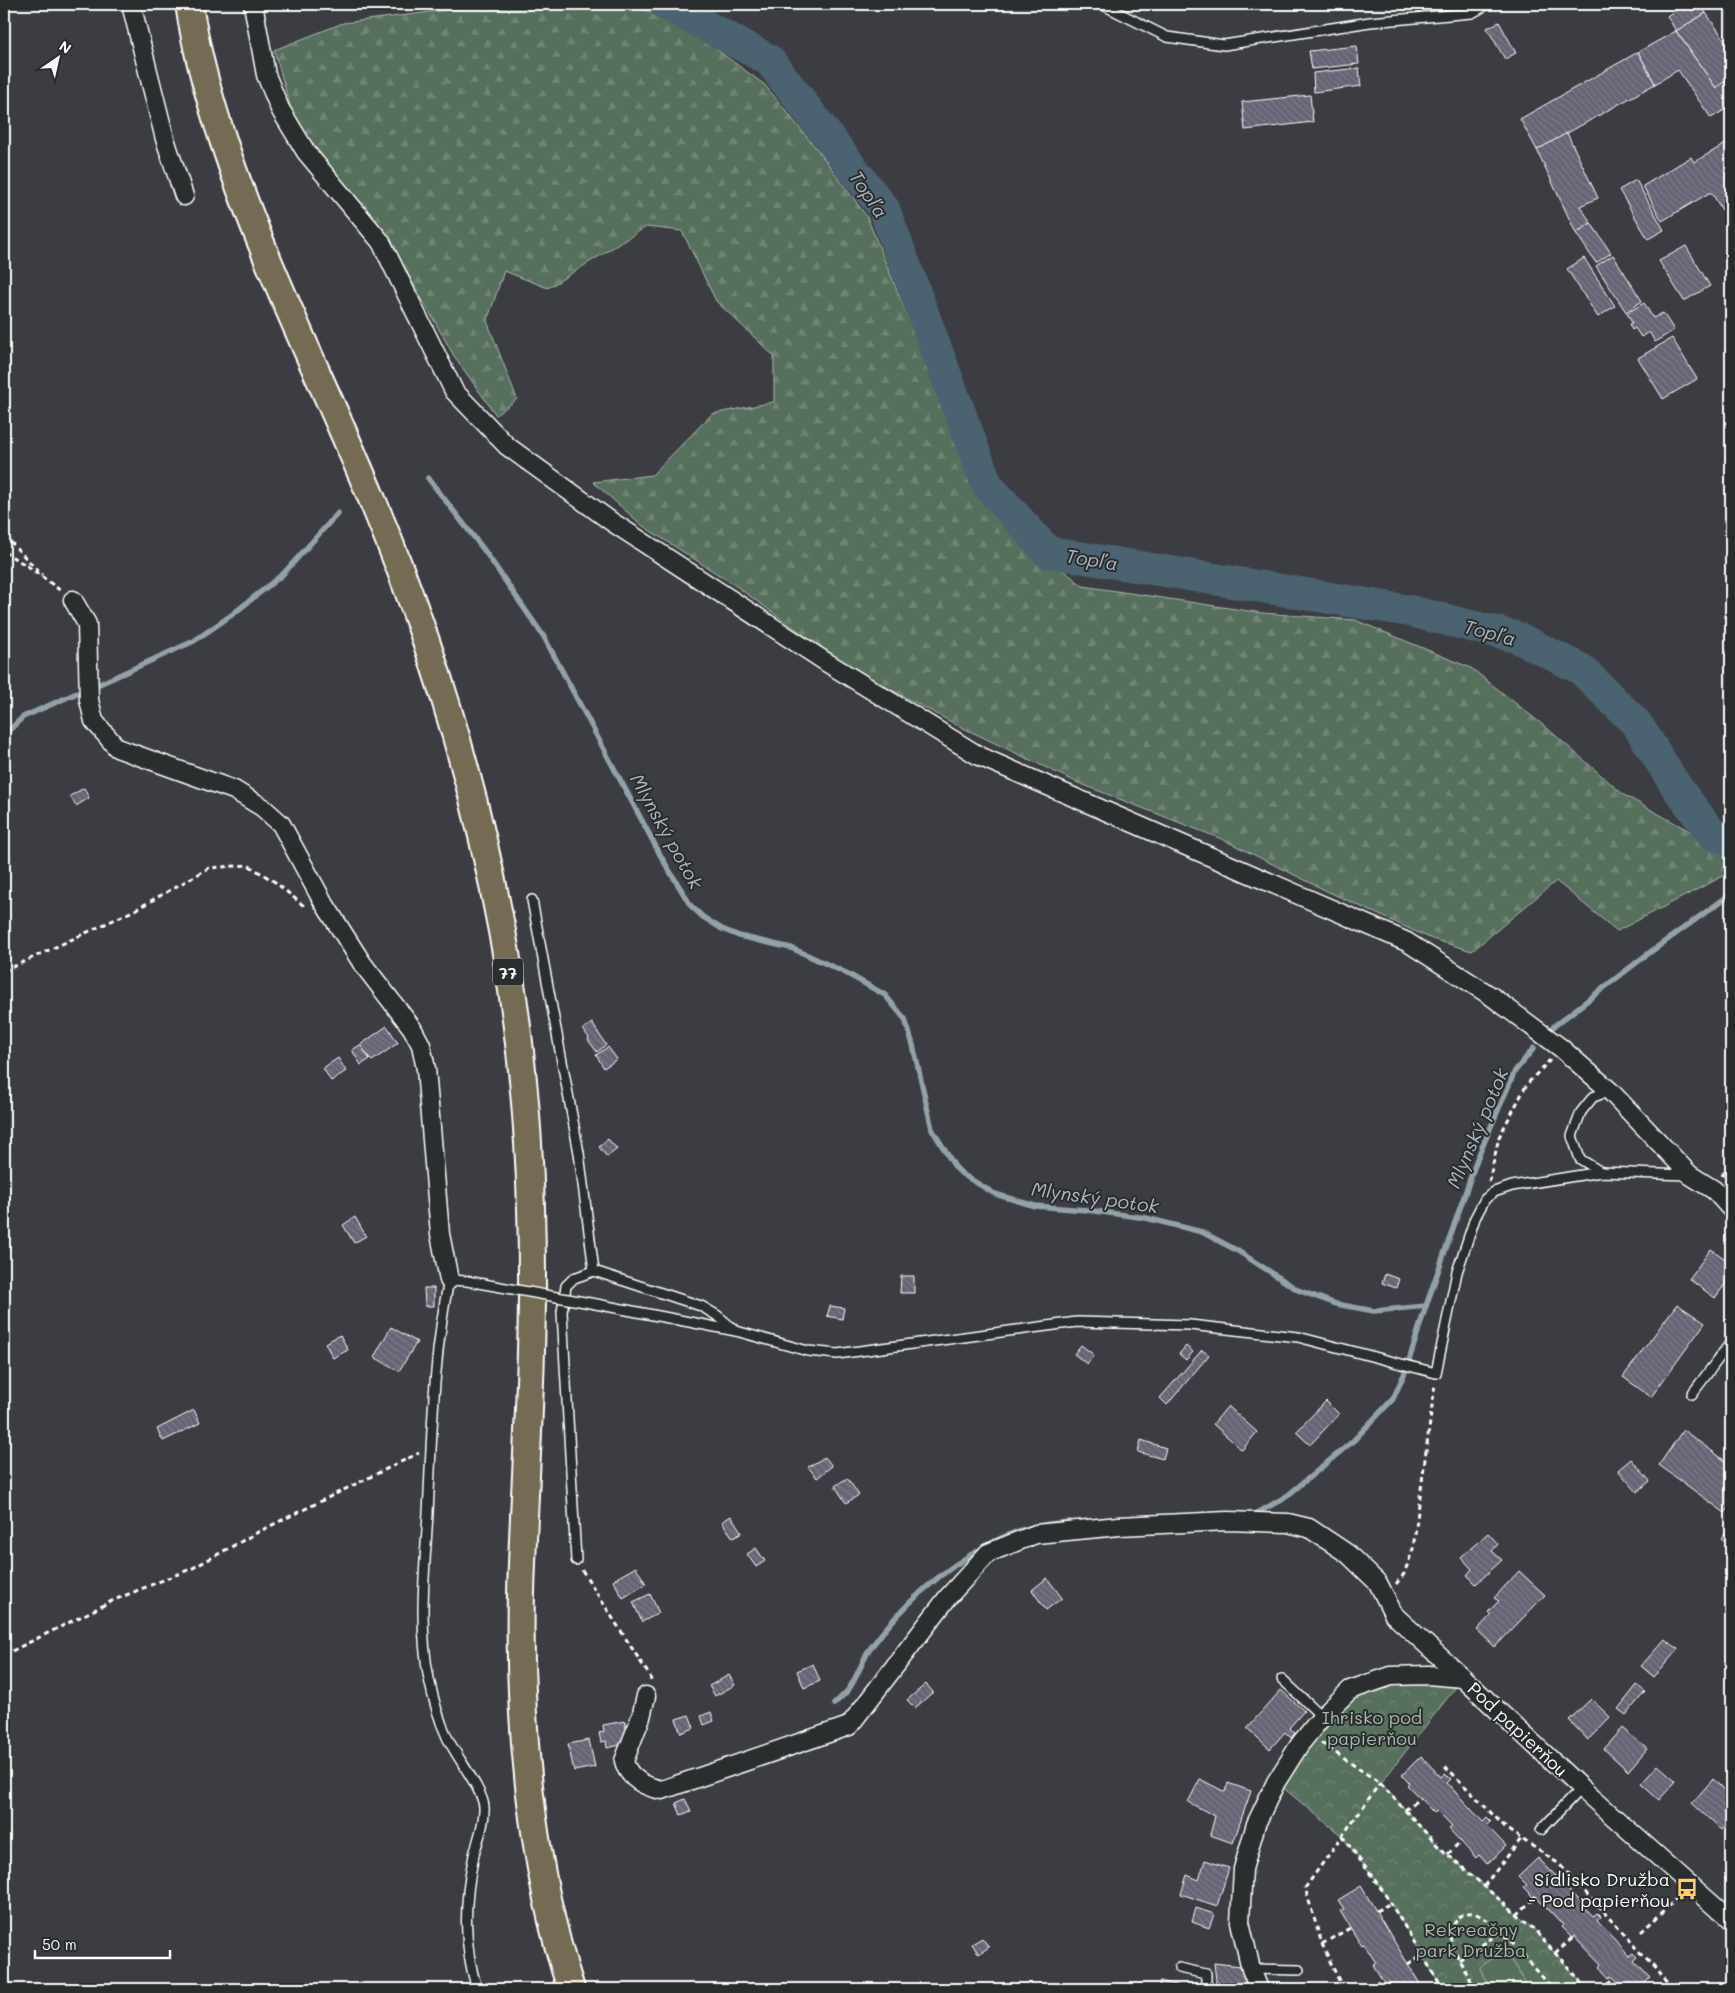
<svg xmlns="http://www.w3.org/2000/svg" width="1735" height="1993" font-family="Mali,sans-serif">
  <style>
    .forest { fill: url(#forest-firs); stroke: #abb8ae }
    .park { fill: url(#park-crowns); stroke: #abb8ae }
    .pitch { fill: #57705d; stroke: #abb8ae }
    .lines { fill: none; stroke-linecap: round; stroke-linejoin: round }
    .stream { stroke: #93a1a9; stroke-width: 5.5 }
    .river { stroke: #4b626f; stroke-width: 32 }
    .building { fill: url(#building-back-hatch); stroke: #fff }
    .lane-casing { stroke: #fff; stroke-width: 12 }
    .street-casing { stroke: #fff; stroke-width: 21 }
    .primary-casing { stroke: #fff; stroke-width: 30 }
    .path { stroke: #fff; stroke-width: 3; stroke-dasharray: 5 4; stroke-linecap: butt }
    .lane { stroke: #2a2d2e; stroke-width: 9 }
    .street { stroke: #2a2d2e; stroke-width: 18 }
    .primary { stroke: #746b52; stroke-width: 26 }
    .lane-bridge-casing { stroke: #fff; stroke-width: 12; stroke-linecap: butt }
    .lane-bridge { stroke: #2a2d2e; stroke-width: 9 }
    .labels { text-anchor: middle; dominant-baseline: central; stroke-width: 4; stroke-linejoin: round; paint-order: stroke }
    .shield { fill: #2a2d2e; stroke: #bfc0c0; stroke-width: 1 }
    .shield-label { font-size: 16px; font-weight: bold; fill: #fff }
    .park-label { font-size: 18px; fill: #abb8ae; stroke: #2a2d2e }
    .street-label { font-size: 18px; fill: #fff; stroke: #2a2d2e }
    .poi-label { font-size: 18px; fill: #fff; stroke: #2a2d2e; text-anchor: end }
    .water-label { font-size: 19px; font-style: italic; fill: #aeb8be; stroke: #2a2d2e }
  </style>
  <defs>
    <pattern id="forest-firs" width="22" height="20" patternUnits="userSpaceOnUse" patternTransform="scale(1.25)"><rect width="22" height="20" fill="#57705d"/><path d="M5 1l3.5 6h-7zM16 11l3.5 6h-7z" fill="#708575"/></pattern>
    <pattern id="park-crowns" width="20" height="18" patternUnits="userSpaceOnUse" patternTransform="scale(1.25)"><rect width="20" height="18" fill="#57705d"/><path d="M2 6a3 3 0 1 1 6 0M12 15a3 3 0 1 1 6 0" fill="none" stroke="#708575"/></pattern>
    <pattern id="building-back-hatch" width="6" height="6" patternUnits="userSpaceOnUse" patternTransform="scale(1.25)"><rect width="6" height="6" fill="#676274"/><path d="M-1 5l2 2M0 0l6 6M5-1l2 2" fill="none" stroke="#7e7a89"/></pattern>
  </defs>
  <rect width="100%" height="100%" fill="#3c3d43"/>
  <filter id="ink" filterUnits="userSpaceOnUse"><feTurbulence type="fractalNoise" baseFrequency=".02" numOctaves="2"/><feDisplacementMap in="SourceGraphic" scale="10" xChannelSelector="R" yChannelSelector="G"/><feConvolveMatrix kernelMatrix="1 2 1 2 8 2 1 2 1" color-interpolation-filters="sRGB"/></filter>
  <g filter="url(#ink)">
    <!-- forest -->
    <path class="forest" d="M483,4H624L673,18L765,85L823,157L867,217L942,401L1011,528L1083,586L1262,613L1355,620L1471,668L1548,729L1624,795L1715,845L1731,849V872L1617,931L1556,881L1472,951L1432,939L1329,892L1224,840L1076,782L955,724L847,666L736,586L643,526L593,482L652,475L712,414L774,402V356L716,301L682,231L646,227L548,288L504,271L487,321L517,399L496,415L454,356L409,276L350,194L296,126L274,50L343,23L479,6Z"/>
    <!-- park -->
    <path class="park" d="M1391,1676L1463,1678L1381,1783L1438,1846L1532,1928L1588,1989H1443L1383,1891L1342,1836L1276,1782L1322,1717Z"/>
    <!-- pitch -->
    <path class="pitch" d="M1504,1950L1530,1989H1492L1479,1967Z"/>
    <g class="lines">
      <!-- stream -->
      <g class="stream">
        <path d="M428,478L484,550L544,637L663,860L691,906L703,917L722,929L739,936L791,948L805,954L846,973L885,995L905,1019L913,1045L932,1129L955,1167L962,1174L995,1194L1035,1206L1087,1210L1146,1218L1202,1232L1238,1251L1298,1290L1336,1304L1374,1311L1426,1306L1477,1159L1515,1071L1534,1048"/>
        <path d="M95,686L194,641L233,614L283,574L338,513"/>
        <path d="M4,735L23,717L77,693"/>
        <path d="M1549,1030L1649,953L1731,894"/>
        <path d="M1254,1515L1287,1496L1353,1441L1393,1399L1406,1370L1426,1306"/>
        <path d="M995,1541C1021,1528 1040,1524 1070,1522"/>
        <path d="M834,1704C839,1699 844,1695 848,1690C858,1677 862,1659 872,1646C901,1607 942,1569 985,1547"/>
      </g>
      <!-- river -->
      <path class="river" d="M665,4L769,60L884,209L987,485L1048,552L1410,611L1516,637L1581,669L1637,724L1676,786L1712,834L1731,840"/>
    </g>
    <!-- building -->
    <g class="building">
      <path d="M1684,4H1700L1706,13L1676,31L1667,16Z"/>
      <path d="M1706,13L1731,49V77L1716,88L1676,31Z"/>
      <path d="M1499,22L1516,53L1505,59L1487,28Z"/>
      <path d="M1676,31L1716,88L1731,77V106L1711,118L1678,70L1655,84L1638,52Z"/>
      <path d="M1357,46L1359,64L1312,69L1309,51Z"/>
      <path d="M1638,52L1655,84L1537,150L1520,119Z"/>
      <path d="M1359,68L1361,86L1314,92L1313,73Z"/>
      <path d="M1310,95L1313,122L1245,130L1242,102Z"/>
      <path d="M1567,133L1598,198L1580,206L1591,223L1576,233L1537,150Z"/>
      <path d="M1729,142L1731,146V204L1722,210L1712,193H1709L1662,221L1643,186L1691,157L1694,162Z"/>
      <path d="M1636,180L1664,230L1648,239L1619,190Z"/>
      <path d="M1591,223L1611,253L1596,263L1576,233Z"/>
      <path d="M1686,246L1710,286L1684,301L1659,261Z"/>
      <path d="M1613,255L1642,301L1626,312L1596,266Z"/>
      <path d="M1584,258L1615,306L1598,317L1567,269Z"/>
      <path d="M1644,303L1653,318L1663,313L1674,330L1655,342L1650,333H1647L1641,337L1635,328L1632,330L1629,324L1632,323L1627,313Z"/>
      <path d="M1672,338L1697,379L1663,399L1638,358Z"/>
      <path d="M84,788L89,798L76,806L70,796Z"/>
      <path d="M592,1023L606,1045L597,1052L588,1040L589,1038L583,1029Z"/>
      <path d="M387,1026L398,1043L372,1061L360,1045Z"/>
      <path d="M360,1045L370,1059L361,1065L352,1050Z"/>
      <path d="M608,1047L617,1059L604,1068L596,1055Z"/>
      <path d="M338,1058L346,1071L331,1081L323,1068Z"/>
      <path d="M608,1139L617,1149L607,1157L599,1147Z"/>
      <path d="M355,1217L366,1236L354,1243L343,1225Z"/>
      <path d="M1711,1249L1731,1263V1276L1715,1298L1689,1279Z"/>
      <path d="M1385,1274L1399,1279L1396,1288L1382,1283Z"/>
      <path d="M901,1276H914V1293H900Z"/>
      <path d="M424,1288H434V1306H425Z"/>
      <path d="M1677,1304L1705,1323L1651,1397L1623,1377Z"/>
      <path d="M830,1306L844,1308L842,1319L827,1316Z"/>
      <path d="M391,1327L417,1342L399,1371L374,1357Z"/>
      <path d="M340,1335L348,1350L333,1358L325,1343Z"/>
      <path d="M1081,1345L1094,1355L1087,1364L1074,1354Z"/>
      <path d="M1186,1346L1193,1352L1186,1360L1179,1354Z"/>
      <path d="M1202,1350L1209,1355L1167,1405L1160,1398Z"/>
      <path d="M1326,1401L1339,1414L1310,1445L1296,1432Z"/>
      <path d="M1228,1406L1257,1432L1242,1450L1213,1424Z"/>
      <path d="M194,1410L200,1423L163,1441L157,1429Z"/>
      <path d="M1683,1430L1731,1465V1505L1725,1513L1659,1465Z"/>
      <path d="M1141,1440L1166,1448L1163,1459L1138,1452Z"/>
      <path d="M825,1457L832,1466L817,1478L808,1467Z"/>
      <path d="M1631,1459L1650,1481L1637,1492L1618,1470Z"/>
      <path d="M847,1478L859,1495L846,1503L835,1486Z"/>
      <path d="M731,1516L742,1533L733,1538L722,1522Z"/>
      <path d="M1731,1525V1546L1721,1538Z"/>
      <path d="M1488,1533L1498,1544L1492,1551L1502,1560L1476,1584L1467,1575L1472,1569L1461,1557Z"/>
      <path d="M756,1548L765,1561L756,1567L747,1554Z"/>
      <path d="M636,1567L646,1584L623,1598L613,1580Z"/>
      <path d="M1519,1571L1545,1595L1495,1647L1477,1630L1491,1615L1488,1612L1499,1601L1494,1598Z"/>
      <path d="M1047,1578L1062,1598L1046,1610L1032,1590Z"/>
      <path d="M650,1594L659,1613L642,1622L633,1602Z"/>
      <path d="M1665,1639L1678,1649L1654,1677L1641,1666Z"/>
      <path d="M813,1664L820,1681L804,1688L797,1671Z"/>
      <path d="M729,1675L735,1685L715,1696L709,1686Z"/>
      <path d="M926,1684L933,1692L915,1708L907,1700Z"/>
      <path d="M1637,1685L1645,1692L1626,1715L1618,1709Z"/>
      <path d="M1281,1690L1304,1711L1289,1728L1295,1733L1291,1738L1285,1732L1270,1749L1247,1728Z"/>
      <path d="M1591,1699L1610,1717L1588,1740L1569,1720Z"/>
      <path d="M711,1712L714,1721L704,1725L701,1716Z"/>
      <path d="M689,1715L694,1728L681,1733L676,1719Z"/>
      <path d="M625,1721L629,1743L607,1748L606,1741L601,1742L599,1733L604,1732L603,1725Z"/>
      <path d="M1623,1728L1647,1749L1628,1771L1604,1749Z"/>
      <path d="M589,1740L595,1767L574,1771L568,1744Z"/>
      <path d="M1421,1756L1441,1777L1445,1773L1451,1779L1447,1783L1483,1822L1487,1818L1491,1822L1487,1826L1506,1846L1487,1864L1479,1855L1476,1858L1449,1829L1452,1827L1437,1811L1434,1813L1407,1785L1409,1783L1402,1775Z"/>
      <path d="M1658,1765L1676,1781L1659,1800L1641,1784Z"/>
      <path d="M1200,1779L1225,1792L1228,1783L1251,1791L1233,1843L1210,1835L1215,1816L1188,1802Z"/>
      <path d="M1713,1779L1731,1797L1723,1806L1731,1815V1819L1721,1830L1692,1803Z"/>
      <path d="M685,1799L691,1811L681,1815L676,1803Z"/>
      <path d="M1538,1858L1556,1876L1560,1873L1564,1877L1560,1881L1593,1916L1597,1913L1601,1917L1597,1921L1630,1956L1634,1953L1638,1957L1634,1961L1650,1978L1639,1989H1624L1612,1976L1609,1978L1599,1967L1601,1964L1574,1936L1572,1938L1561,1927L1563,1925L1536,1896L1534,1898L1523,1887L1526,1885L1518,1877Z"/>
      <path d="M1205,1860L1229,1868L1217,1906L1181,1894L1187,1875L1199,1880Z"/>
      <path d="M1361,1886L1376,1911L1423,1989H1388L1373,1965L1376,1963L1364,1944L1361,1945L1340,1911L1344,1909L1338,1900Z"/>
      <path d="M1196,1908L1214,1914L1209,1928L1192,1922Z"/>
      <path d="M982,1938L989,1947L979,1954L972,1944Z"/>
      <path d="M1214,1963L1249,1967L1254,1989H1217Z"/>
      <path d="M1160,1981L1192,1989H1158Z"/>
    </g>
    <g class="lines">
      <!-- lane casing -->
      <g class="lane-casing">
        <g id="lane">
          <path d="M1101,4L1167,37L1224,45L1370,22L1472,13L1488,4"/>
          <path d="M532,900L579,1153L594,1271"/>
          <path d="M1601,1172L1580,1159L1572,1136L1581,1112L1593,1097L1610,1091"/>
          <path d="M467,1281L449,1280C433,1356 432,1436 428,1513C425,1568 418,1625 429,1679C433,1698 439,1720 447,1737C455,1755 483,1790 484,1807C485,1823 478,1839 474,1855C464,1901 463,1944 477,1989"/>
          <path d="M596,1304L736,1331L808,1351L837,1354L1077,1322L1190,1325L1298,1337L1436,1373L1457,1272L1475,1218L1485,1199L1494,1192L1512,1186L1601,1172L1687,1175"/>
          <path d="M1692,1394L1731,1342"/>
          <path d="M576,1560L562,1312L566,1286L574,1278L594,1271L701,1306L718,1316L736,1331"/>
          <path d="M1282,1679L1322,1717"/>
          <path d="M1541,1830L1581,1788"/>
          <path d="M1179,1968L1206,1974V1989"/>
          <path d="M1251,1969L1299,1970"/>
        </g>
      </g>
      <!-- street casing -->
      <g class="street-casing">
        <g id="street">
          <path d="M131,4L165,139L184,196"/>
          <path d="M253,4L266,75L280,109L306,152L381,242L454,391L507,446L612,522L826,662L979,756L1407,942L1491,996L1561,1048L1610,1091L1690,1175L1714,1190L1731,1209"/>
          <path d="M73,600L87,624L89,700L94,721L117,748L234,790L262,807L281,824L322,900L362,963L412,1028L421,1045L426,1069L440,1234L449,1280"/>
          <path d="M646,1696L641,1717L624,1761C628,1778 645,1787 662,1790L849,1726L948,1597L988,1553L1036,1534L1119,1526L1228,1521L1288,1523L1309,1528L1348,1554L1378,1583L1394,1615L1463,1678"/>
          <path d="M1259,1989L1251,1969L1240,1922L1243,1869L1256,1824L1276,1782L1300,1744L1322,1717L1350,1690L1391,1676L1428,1675L1463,1678L1581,1788L1731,1921"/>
        </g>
      </g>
      <!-- primary casing -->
      <g class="primary-casing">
        <path id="primary" d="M189,4C196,51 209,98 224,143C265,267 324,383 374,504C431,640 474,782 501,926C523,1040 532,1158 532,1274C533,1381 524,1487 521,1593C518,1722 531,1866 571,1989"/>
      </g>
      <!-- path -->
      <g class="path">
        <path d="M4,535L42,575"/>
        <path d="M4,552L29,567L61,591"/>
        <path d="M4,971L135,910L209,868L248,865L275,882L304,906"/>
        <path d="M1722,1176L1731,1160"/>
        <path d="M1489,1182L1499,1137L1527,1084L1550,1060"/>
        <path d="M582,1570L651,1678L650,1681"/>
        <path d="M1396,1584L1404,1574L1413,1549L1435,1384"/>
        <path d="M4,1655L114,1600L193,1568L260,1531L419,1453"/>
        <path d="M1321,1743L1380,1783L1438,1846L1532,1928L1588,1989"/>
        <path d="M1445,1766L1508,1830L1559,1864L1675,1989"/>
        <path d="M1405,1810L1420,1798"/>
        <path d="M1342,1836L1383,1891L1443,1989"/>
        <path d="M1448,1854L1461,1841"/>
        <path d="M1484,1886L1521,1839"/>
        <path d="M1376,1911L1391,1903"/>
        <path d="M1517,1915L1536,1896L1534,1898"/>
        <path d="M1641,1932L1679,1897"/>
        <path d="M1322,1944L1350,1928"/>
        <path d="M1555,1953L1574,1936"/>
        <path d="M1459,1960L1501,1932"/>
        <path d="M1408,1964L1422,1955"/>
        <path d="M1343,1989L1322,1944L1305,1888L1380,1783"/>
        <path d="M1367,1989L1383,1980"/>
        <path d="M1476,1989L1459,1960L1449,1935C1453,1925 1459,1911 1472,1913C1494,1916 1537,1972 1553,1989"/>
        <path d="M1601,1989L1614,1979"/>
      </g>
      <!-- lane -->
      <use href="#lane" class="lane"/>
      <!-- street -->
      <use href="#street" class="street"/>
      <!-- primary -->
      <use href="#primary" class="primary"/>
      <!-- lane-bridge casing -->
      <g class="lane-bridge-casing">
        <path id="lane-bridge" d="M467,1281L596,1304"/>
      </g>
      <!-- lane-bridge -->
      <use href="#lane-bridge" class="lane-bridge"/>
    </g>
  </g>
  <!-- icons -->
  <defs>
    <g id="bus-bare" transform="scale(1.725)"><path d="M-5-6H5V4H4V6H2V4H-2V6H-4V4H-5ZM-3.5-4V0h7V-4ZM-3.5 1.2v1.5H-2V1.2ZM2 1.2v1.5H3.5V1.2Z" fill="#ffd166" stroke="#2a2d2e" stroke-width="2.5" paint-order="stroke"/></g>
  </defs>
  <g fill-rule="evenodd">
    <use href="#bus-bare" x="1687" y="1889"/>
  </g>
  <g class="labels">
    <!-- shield labels -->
    <rect class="shield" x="493" y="958.5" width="30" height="27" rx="4"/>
    <g class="shield-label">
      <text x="508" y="972">77</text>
    </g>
    <!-- park labels -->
    <g class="park-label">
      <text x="1372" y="1717">Ihrisko pod<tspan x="1372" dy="21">papierňou</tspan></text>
      <text x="1471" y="1929">Rekreačny<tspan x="1471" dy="21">park Družba</tspan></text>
    </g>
    <!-- street labels -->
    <g class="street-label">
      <text transform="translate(1518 1729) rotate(43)">Pod papierňou</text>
    </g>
    <!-- poi labels -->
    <g class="poi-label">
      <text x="1670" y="1879">Sídlisko Družba<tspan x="1670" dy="21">- Pod papierňou</tspan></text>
    </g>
    <!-- water labels -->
    <g class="water-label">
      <text transform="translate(869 194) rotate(56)">Topľa</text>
      <text transform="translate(1092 559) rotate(9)">Topľa</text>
      <text transform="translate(1490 632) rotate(15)">Topľa</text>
      <text transform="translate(667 831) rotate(61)">Mlynský potok</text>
      <text transform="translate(1477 1128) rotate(-67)">Mlynský potok</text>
      <text transform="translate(1095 1197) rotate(8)">Mlynský potok</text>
    </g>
  </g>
  <!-- margin -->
  <rect width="1735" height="1993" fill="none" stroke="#2a2d2e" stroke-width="20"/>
  <rect x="10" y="10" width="1715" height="1973" fill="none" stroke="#fff" stroke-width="2" filter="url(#ink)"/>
  <!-- north arrow -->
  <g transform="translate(58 58) rotate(34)" stroke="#2a2d2e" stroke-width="4" paint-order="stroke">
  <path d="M0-4L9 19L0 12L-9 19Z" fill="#ffffff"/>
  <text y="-8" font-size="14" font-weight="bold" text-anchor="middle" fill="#ffffff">N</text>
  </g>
  <!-- scale -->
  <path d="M35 1950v8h135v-8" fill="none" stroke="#ffffff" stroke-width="2.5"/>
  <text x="42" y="1950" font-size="15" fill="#ffffff" stroke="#2a2d2e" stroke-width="4" paint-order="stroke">50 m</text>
</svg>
